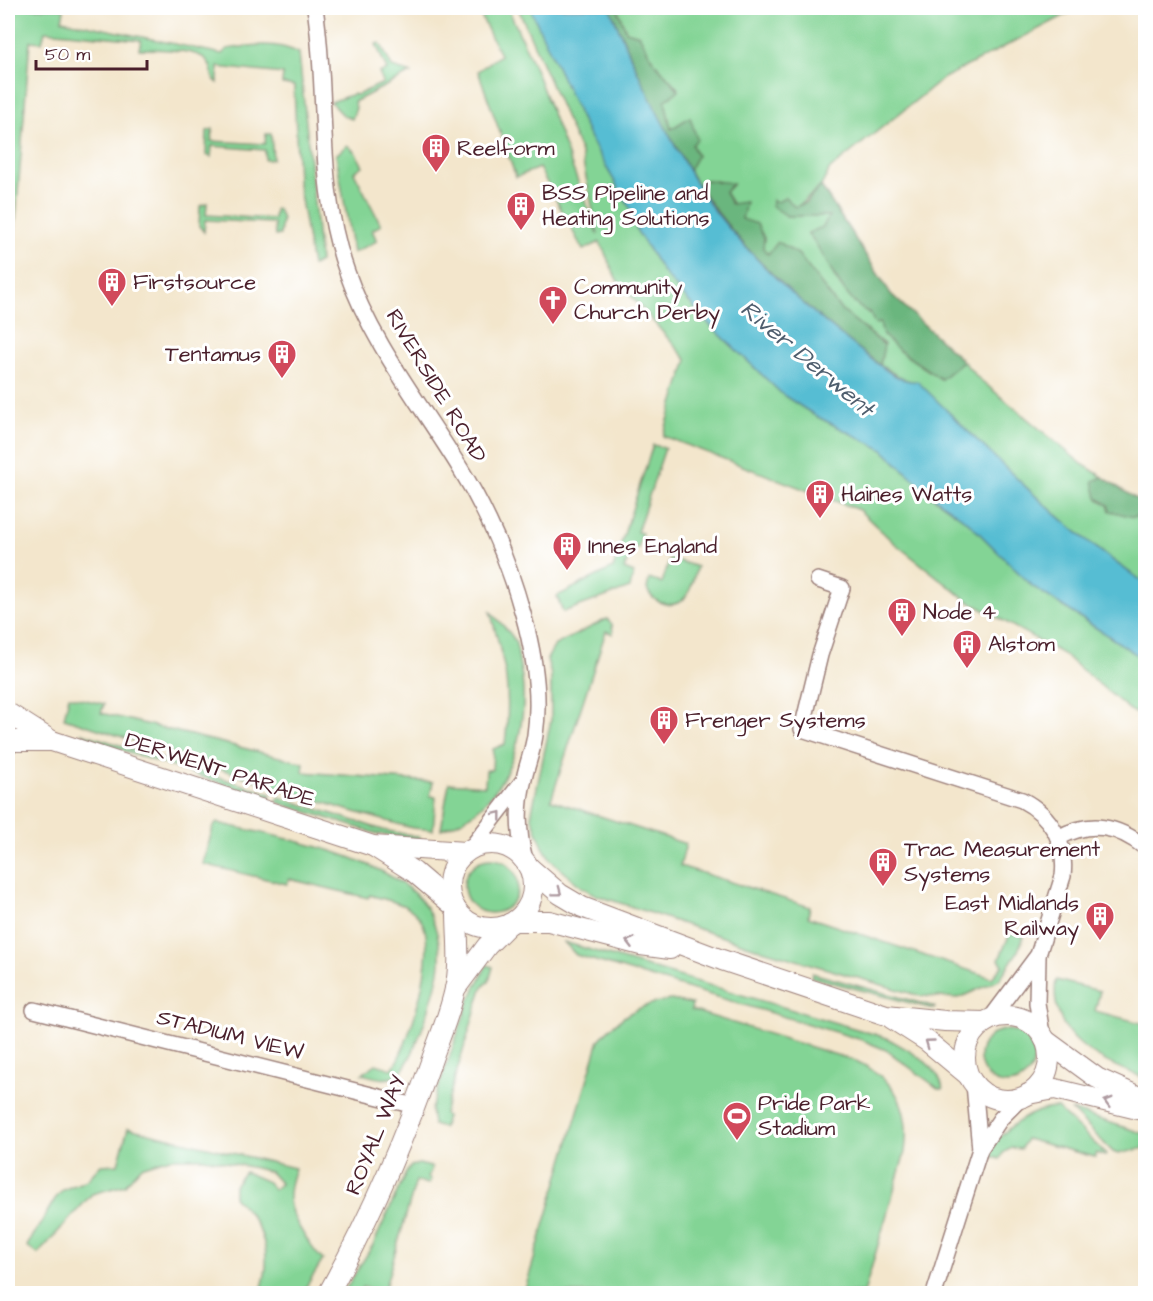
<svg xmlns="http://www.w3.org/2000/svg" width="1153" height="1301" font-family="'Architects Daughter',sans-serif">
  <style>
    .green { fill: #83d495; stroke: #667a60; stroke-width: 1.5 }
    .forest { fill: #6ab67e; stroke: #5a6a54; stroke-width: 1.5 }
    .water { fill: #56bdd3; stroke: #506e7f; stroke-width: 1.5 }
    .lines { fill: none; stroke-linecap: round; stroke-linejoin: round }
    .minor-casing { stroke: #9e827c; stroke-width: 18 }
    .tertiary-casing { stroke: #9e827c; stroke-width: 22 }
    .minor { stroke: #fff; stroke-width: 15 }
    .tertiary { stroke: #fff; stroke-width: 20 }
    .oneway { stroke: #ae9aa0 }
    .labels { text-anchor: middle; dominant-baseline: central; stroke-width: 6; stroke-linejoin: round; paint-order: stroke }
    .poi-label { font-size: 22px; fill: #4a1f2b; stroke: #fff; text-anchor: start }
    .street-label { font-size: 22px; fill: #4a1f2b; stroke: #fff }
    .water-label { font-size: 24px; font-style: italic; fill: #4f5e6e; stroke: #fff }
  </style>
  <rect width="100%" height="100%" fill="#fff"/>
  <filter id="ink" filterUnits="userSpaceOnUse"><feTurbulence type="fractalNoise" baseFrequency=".0167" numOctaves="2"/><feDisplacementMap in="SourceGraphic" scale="12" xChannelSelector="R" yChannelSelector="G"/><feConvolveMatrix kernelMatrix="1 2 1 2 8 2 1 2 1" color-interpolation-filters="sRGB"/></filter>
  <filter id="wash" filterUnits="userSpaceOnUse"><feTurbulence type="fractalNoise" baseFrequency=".008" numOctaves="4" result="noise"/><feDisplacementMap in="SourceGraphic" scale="24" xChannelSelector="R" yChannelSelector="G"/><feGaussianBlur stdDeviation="1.35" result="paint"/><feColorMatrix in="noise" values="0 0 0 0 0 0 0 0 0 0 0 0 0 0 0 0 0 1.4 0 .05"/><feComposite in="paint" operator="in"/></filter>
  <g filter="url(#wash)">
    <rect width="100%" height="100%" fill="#f3e6cc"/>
    <!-- green -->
    <g class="green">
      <path d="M8,8H62L64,10L62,20L222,54L227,49C252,45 276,41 299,53L320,262L312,266L298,181L294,86L282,84L283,74L218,67V83C209,77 214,70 208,62C199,48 156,50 139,49L141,40L45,31L42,42L30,41L12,268L8,269Z"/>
      <path d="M477,8H508L536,71L598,235L581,153L518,8H530L590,138L632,212L637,231L663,272L706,321L783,395L816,416L882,449L932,497L968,522L1032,586L1145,660V719L1131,711L1063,654L968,601L893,542L859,510L663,436L687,360L617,280L600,242L583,250L539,168L516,177L478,71L500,55Z"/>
      <path d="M617,8H1079L944,78L830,169L821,186L787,216H829L823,227L808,234L821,248L835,278L848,295L880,323L899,351L941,379L963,361L977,377L1082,464L1103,477L1094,481L1097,497L1133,517L1145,514V583C1060,527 990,452 916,383L901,378L880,365L884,344L840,309L798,254H768L763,248L764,238L742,219L725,192L733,184L705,180L698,185L689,170L697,156L692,145L690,118L671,129L665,101L679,90L654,62L639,35L626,31Z"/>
      <path d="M380,43L392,67L411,73L354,102L356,108L352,119L344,116L331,102L353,94L357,95L383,83L379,73L387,70L376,44Z"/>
      <path d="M213,129L211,141L265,144L266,134H271L273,159L265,160V150L212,146L211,157L206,155L207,131Z"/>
      <path d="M347,145L355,152L363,166L354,172L381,225L372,230L377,241L353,253L336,155Z"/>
      <path d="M207,203L206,215L274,219L275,209H278L282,219L280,235L275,236L274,223L205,220L204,232L199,226L200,206Z"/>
      <path d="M653,445L665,448L637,532L642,533L638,549L633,547L624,569L634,573L630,588L563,612L557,596L613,568Z"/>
      <path d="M670,558L697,567C694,575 692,588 687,595C676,611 653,605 647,589L649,579L662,583Z"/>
      <path d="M490,611C497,620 508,629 514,639C518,646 518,658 520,666C533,727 507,811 441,829L449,783L485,786L486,770H492L493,749L505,744C512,688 505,665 490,611Z"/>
      <path d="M607,619L612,624L613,634L606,631L551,800L686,844L680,866L810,907L808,917L992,978L1003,965L999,960L1010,933L1024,936L1017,953L999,980L959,998L920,996L759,949L596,895L581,887L551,860L543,847L531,816L551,720V675L547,659L555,645Z"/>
      <path d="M69,696L104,704L101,713L304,763L303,772L433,782L430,796L436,797L433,830L412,828L344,809L64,718Z"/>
      <path d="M82,733L271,794L269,799L85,738Z"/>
      <path d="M279,797L383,830L420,837V840L378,834L276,802Z"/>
      <path d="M217,823C275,836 373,853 416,895C433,911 441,939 440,962C440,981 413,1066 397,1075C386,1082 374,1077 362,1074L376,1064L392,1069C410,1045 438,950 422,922C411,903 389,901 370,895L368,898L289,879L287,884L203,864L213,827Z"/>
      <circle cx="491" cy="886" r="27"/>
      <path d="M564,942L887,1038C906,1049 939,1064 943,1089H939L886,1050L862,1040L576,955Z"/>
      <path d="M487,965L493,967L489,981L482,988L444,1114L447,1117L443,1128L433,1125L431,1109L469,1001Z"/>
      <path d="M812,973L935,1007L933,1009L811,977Z"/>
      <path d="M1056,980L1100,991L1095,1011L1145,1024V1078C1100,1062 1048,1038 1056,980Z"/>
      <path d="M671,1000L692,1004L691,1010L856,1061C896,1080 911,1107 905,1152L864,1293H524L599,1040C620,1016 639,1004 671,1000Z"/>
      <circle cx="1007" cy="1057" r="27"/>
      <path d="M1057,1108L1106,1154L1105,1156L1096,1153L1095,1157L1026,1139L1021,1149L1011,1148L1003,1153L1000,1159L990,1156L988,1152C1002,1130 1031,1108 1057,1108Z"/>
      <path d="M1071,1110L1145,1134V1148L1118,1154L1113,1152Z"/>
      <path d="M128,1128L295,1168C291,1179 287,1194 290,1206C293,1220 313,1251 323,1260L302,1293H260C274,1256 264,1223 234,1198V1185L245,1172L268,1182L273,1190L281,1184L270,1172L255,1168L204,1158H170L141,1167L125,1185L92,1194L38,1254L27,1246L55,1199L63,1190L87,1180L101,1165L118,1164Z"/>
      <path d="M419,1164L432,1167L428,1178L431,1179L429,1184L416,1181L384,1291L362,1287L360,1293H343L373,1245L406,1173L411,1166Z"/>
    </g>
    <!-- forest -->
    <g class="forest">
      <path d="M610,8H617L626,31L639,35L654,62L679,90L665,101L671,129L690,117L697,139L692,145L697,156L689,170L652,104Z"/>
      <path d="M705,180L733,183L725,192L731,204L746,202L742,219L757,224L764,238L763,248L768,254L778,242L798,254L840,309L884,345L880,365C811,313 746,258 698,185Z"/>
      <path d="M821,186L891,294L963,361L941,379L899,350L883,335L880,323L875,324L869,312C846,307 825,253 808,233L823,227L829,216H787L772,206L773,200L778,202L785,197L795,207L805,203Z"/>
      <path d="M1103,477L1145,505V514L1133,517L1110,511L1108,505L1097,498L1093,481Z"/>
    </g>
    <!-- water -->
    <path class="water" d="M530,8H610C629,56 651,102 676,148C688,169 699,191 714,210C755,262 803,306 855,346C871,358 897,384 917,381C990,452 1060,527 1145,583V660L1032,586L968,522L932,496L882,449L816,416L783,395L706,321L663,272L637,231L632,212L590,138Z"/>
  </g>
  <g filter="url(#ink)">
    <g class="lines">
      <!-- minor casing -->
      <g class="minor-casing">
        <g id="minor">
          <path d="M315,8C329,98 315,184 347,272C372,344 421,404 460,468C488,513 509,563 523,614C534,653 541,694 535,735C533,750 527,764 524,779C517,805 518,833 525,860"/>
          <path d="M818,580L842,588L820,655L802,729L1022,800C1051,815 1067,843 1063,876L1038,955L991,1018"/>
          <path d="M1058,838C1090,820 1117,825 1146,848"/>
          <path d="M471,848L522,782"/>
          <path d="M1038,957L1037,1003L1042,1034"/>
          <path d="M34,1010L415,1106"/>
          <path d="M974,1084L980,1149"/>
          <path d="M934,1294L980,1149L1001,1118L1022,1097"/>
        </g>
      </g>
      <!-- tertiary casing -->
      <g class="tertiary-casing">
        <g id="tertiary">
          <path d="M8,713L52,741L373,846L465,852"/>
          <path d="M8,741H52"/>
          <circle cx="491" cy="886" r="42"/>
          <path d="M373,846L414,872L454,906"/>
          <path d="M530,868L560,894L582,907L722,960L886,1015L945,1021L985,1022"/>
          <path d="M515,921H549L641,945L670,949"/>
          <path d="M455,989L487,946L509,924"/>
          <circle cx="1007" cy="1058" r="42"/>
          <path d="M891,1018L927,1041L968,1075"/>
          <path d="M1045,1040L1097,1078L1146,1100"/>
          <path d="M1028,1094L1055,1089L1146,1111"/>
          <path d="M328,1294C370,1218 404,1140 432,1059C440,1036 450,1013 455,989C461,964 457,937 457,911"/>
        </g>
      </g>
      <!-- minor -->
      <use href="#minor" class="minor"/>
      <!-- tertiary -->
      <use href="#tertiary" class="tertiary"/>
    </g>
    <!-- one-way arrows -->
    <defs><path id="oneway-chevron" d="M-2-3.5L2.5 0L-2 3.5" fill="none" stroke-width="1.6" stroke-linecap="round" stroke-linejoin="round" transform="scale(1.5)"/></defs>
    <g class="oneway">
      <use href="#oneway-chevron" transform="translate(498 815) rotate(-52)"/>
      <use href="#oneway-chevron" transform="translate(558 892) rotate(37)"/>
      <use href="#oneway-chevron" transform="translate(630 942) rotate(-165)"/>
      <use href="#oneway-chevron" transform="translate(929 1043) rotate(-144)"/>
      <use href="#oneway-chevron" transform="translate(1108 1102) rotate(-164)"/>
    </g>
  </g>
  <!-- icons -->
  <defs>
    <g id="building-pin" transform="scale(1.5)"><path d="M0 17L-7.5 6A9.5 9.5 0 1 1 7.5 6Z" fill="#d1495b" stroke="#fff"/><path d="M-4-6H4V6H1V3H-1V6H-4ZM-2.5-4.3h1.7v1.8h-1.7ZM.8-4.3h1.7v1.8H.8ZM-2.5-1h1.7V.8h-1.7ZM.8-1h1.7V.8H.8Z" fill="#fff"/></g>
    <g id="church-pin" transform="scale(1.5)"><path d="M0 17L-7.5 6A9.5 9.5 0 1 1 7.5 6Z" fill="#d1495b" stroke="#fff"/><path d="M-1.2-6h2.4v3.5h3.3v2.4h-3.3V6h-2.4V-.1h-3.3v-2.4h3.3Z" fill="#fff"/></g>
    <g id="stadium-pin" transform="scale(1.5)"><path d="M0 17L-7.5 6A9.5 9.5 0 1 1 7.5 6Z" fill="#d1495b" stroke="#fff"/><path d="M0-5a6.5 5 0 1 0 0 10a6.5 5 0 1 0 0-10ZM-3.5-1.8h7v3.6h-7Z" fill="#fff"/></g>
  </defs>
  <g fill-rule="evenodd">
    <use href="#building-pin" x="436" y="148"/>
    <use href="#building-pin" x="521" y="206"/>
    <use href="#building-pin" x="112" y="282"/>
    <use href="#church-pin" x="553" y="300"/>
    <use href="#building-pin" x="282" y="354"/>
    <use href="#building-pin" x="820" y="494"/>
    <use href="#building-pin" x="567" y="546"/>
    <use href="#building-pin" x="902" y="612"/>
    <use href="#building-pin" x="967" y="644"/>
    <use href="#building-pin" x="664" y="720"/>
    <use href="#building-pin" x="883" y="862"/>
    <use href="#building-pin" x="1100" y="916"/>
    <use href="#stadium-pin" x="737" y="1116"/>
  </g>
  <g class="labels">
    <!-- poi labels -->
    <g class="poi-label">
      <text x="457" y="148">Reelform</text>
      <text x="542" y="193">BSS Pipeline and<tspan x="542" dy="25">Heating Solutions</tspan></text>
      <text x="133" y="282">Firstsource</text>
      <text x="574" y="287">Community<tspan x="574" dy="25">Church Derby</tspan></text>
      <text x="261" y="354" text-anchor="end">Tentamus</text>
      <text x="841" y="494">Haines Watts</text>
      <text x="588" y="546">Innes England</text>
      <text x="923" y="612">Node 4</text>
      <text x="988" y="644">Alstom</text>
      <text x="685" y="720">Frenger Systems</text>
      <text x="904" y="849">Trac Measurement<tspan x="904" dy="25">Systems</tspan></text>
      <text x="1079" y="903" text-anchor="end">East Midlands<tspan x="1079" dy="25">Railway</tspan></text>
      <text x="758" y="1103">Pride Park<tspan x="758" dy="25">Stadium</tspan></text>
    </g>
    <!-- street labels -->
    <g class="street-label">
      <text transform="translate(436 386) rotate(59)">RIVERSIDE ROAD</text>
      <text transform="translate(220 770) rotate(18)">DERWENT PARADE</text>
      <text transform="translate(230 1035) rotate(14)">STADIUM VIEW</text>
      <text transform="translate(376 1135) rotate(-68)">ROYAL WAY</text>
    </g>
    <!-- water labels -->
    <g class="water-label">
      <text transform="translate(807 359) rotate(40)">River Derwent</text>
    </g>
  </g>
  <!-- margin -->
  <rect width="1153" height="1301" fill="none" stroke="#fff" stroke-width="30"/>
  <!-- scale -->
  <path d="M36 60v9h111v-9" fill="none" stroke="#4a1f2b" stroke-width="3"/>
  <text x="45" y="60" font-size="18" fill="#4a1f2b" stroke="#ffffff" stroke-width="4.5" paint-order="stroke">50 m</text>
</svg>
